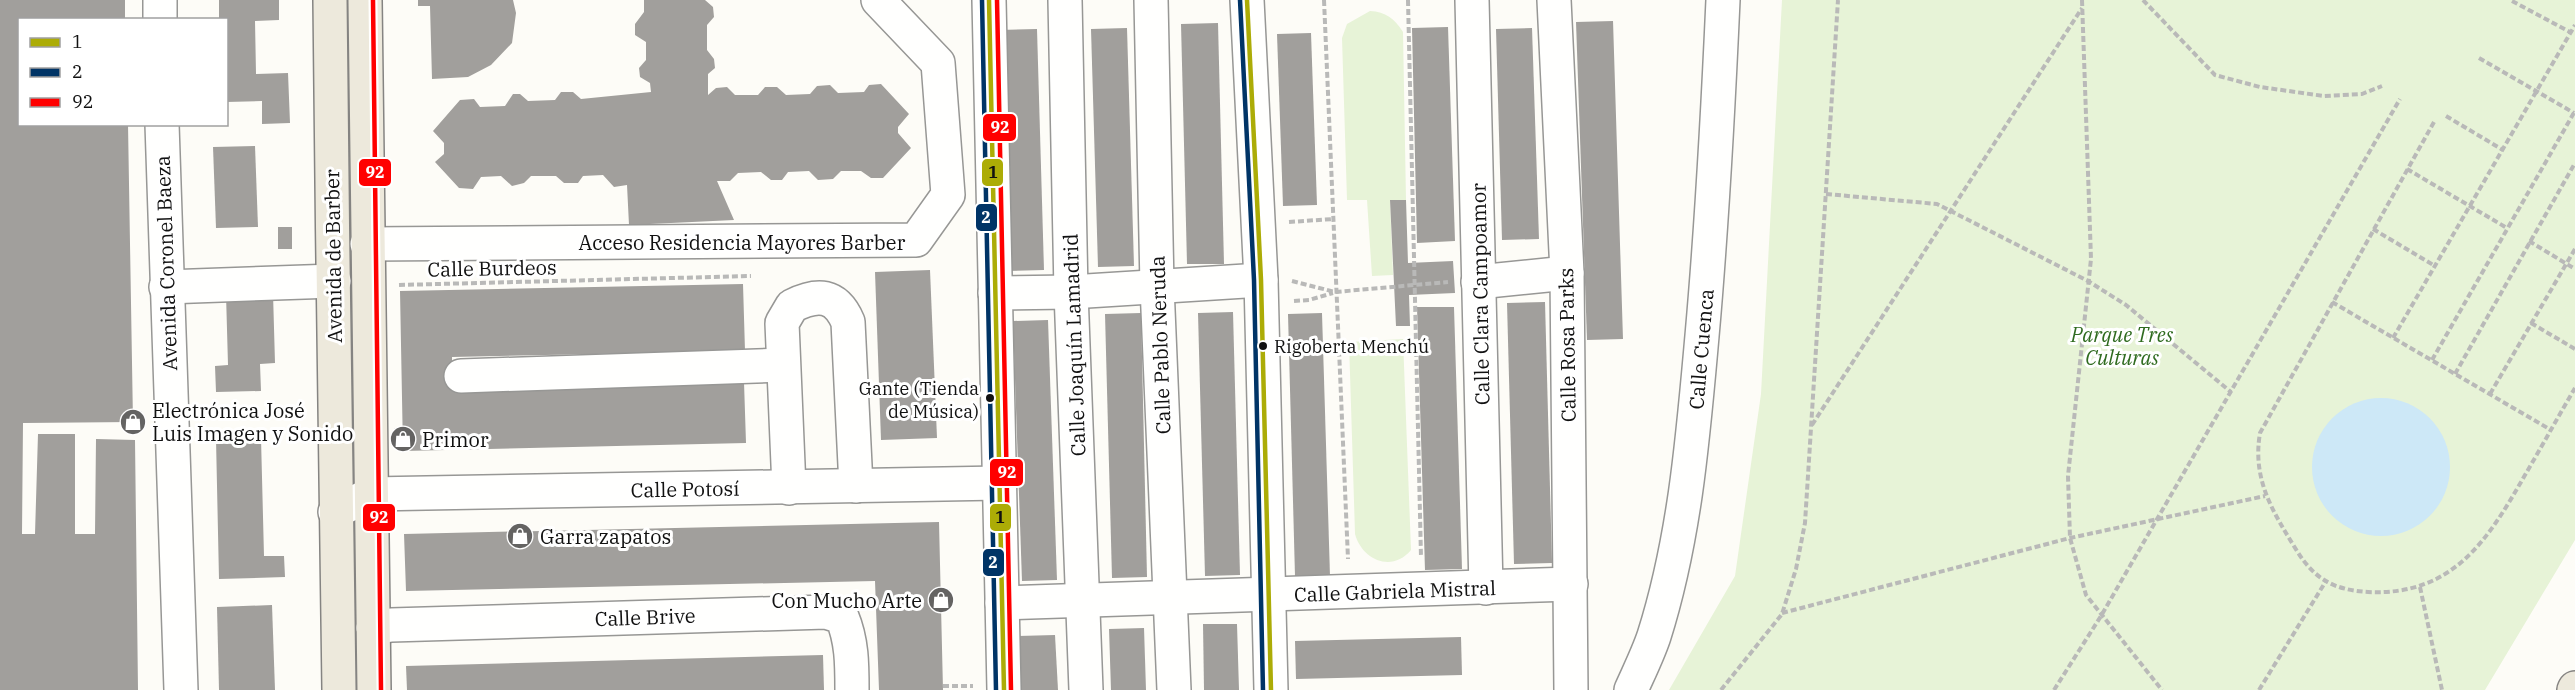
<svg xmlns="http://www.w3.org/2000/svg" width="2575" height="690" font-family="'IBM Plex Serif',serif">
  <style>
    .green { fill: #e7f3d7 }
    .water { fill: #cde8f7 }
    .building { fill: #a19f9c }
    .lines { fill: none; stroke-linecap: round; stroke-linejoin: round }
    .minor-casing { stroke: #979795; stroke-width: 36 }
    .major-casing { stroke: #858482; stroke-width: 36 }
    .path { stroke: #b9b9b8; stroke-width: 4; stroke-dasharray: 6 3; stroke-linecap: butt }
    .minor { stroke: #fffffe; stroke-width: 33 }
    .major { stroke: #ede9dc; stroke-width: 33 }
    .bus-1-casing { stroke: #fff; stroke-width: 9 }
    .bus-2-casing { stroke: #fff; stroke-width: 9 }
    .bus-3-casing { stroke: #fff; stroke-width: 9 }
    .bus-1 { stroke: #acac06; stroke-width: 4.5 }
    .bus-2 { stroke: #003466; stroke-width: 4.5 }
    .bus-3 { stroke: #f00; stroke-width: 4.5 }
    .bus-dot { fill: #111; stroke: #fff; stroke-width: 2 }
    .labels { text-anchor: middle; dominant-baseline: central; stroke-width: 6; stroke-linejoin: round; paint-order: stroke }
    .bus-label { font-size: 18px; fill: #111; stroke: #fff; text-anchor: start }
    .street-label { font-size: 20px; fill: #111; stroke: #fff }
    .park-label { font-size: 20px; font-style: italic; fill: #2f6b1f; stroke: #fff }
    .poi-label { font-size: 20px; fill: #111; stroke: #fff; text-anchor: start }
    .line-badge { stroke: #fff; stroke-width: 2 }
    .badge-label { font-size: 16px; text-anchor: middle; font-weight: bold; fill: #fff }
    .pale-badge-label { font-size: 16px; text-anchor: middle; font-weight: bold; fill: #111 }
  </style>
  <rect width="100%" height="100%" fill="#fdfcf7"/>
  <!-- green -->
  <g class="green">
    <path d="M1782,0H2575V540L2485,690H1669L1735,576L1761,394Z"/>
    <path d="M1370,11C1386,12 1394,18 1403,32L1406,200L1390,201L1393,275L1372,276L1367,200H1347L1342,38L1347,24Z"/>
    <path d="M1403,339L1411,550C1392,573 1362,560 1355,534L1349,342Z"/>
  </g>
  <!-- water -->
  <circle class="water" cx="2381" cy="467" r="69"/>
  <!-- building -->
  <g class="building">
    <path d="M0,0H125V20H20V124H128L133,422L23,423L22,534H35L38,434H75V534H95L96,439L135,440L138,690H0Z"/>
    <path d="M219,0H279V20L255,21L256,74L288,73L290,123L262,124V101L226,102V20H219Z"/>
    <path d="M418,0H513L516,13L512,43L491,65L468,77L432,79L430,6H418Z"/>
    <path d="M644,0H705L713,7L714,17L707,25V50L714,59L715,68L708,74V95L716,88L727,87L735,95H758L765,87H777L786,95L810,94L817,86L830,85L838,93L864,92L869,85L881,84L909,114L898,127V133L911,148L883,178H871L861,171H841L833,179L818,180L809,171L788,172L782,180H771L761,172L738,173L730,181H717L734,220L629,225L627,185L614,187L603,175L583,176L578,183H564L556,176H531L524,183L512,186L501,176L481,177L473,189L459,188L435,162L444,154V143L433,131L460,100L474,99L480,107L505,106L513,94H520L528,101L555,100L561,92H573L581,99L651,92L650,83L640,77L639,68L646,60V42L635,35V24L644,12Z"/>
    <path d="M1613,21L1623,339L1587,340L1576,22Z"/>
    <path d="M1218,23L1224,264H1187L1181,24Z"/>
    <path d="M1448,27L1455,241L1417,243L1412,28Z"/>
    <path d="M1127,28L1134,266L1098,267L1091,29Z"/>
    <path d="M1532,28L1539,239L1502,240L1496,29Z"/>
    <path d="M1037,29L1044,270L1006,271L999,30Z"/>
    <path d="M1311,33L1317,205L1283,206L1277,34Z"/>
    <path d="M255,146L258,227L216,228L213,147Z"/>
    <path d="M1390,200H1406L1408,263L1453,261L1455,293L1409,295L1410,326H1396Z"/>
    <rect x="278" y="227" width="14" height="22"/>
    <path d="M930,270L937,438L881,440L875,272Z"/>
    <path d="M743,284L745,351L452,357L453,388L744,382L746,443L403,451L400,291Z"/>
    <path d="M273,293L275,363L260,364L261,391L216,392L215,366L228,365L226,294Z"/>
    <path d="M1545,302L1552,563L1514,564L1507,303Z"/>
    <path d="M1417,307H1454L1462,569L1425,570Z"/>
    <path d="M1233,312L1240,575L1205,576L1198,313Z"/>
    <path d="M1141,313L1147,577L1112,578L1105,314Z"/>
    <path d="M1322,313L1330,576H1295L1288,314Z"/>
    <path d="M1048,320L1057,580L1022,581L1013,321Z"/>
    <path d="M261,438L264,556H284L285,577L219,579L216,439Z"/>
    <path d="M939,522L943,690H879L875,581L406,591L404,534Z"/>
    <path d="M272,605L275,690H219L217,607Z"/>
    <path d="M1203,624H1237L1239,690H1204Z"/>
    <path d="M1144,628L1146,690H1111L1109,629Z"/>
    <path d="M1055,635L1058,690H1021L1018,636Z"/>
    <path d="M1461,637L1462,675L1296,679L1295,641Z"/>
    <path d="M823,655L824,690H407L406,666Z"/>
  </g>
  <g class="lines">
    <!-- minor casing -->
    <g class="minor-casing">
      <g id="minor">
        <path d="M160,0V20"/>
        <path d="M989,0L1004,690"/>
        <path d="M1065,0L1071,292L1086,690"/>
        <path d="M1151,0L1157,286L1174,690"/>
        <path d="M1247,0L1261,280L1271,690"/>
        <path d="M1472,0L1486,588"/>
        <path d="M1554,0L1567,273L1571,690"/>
        <path d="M162,124L181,690"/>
        <path d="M367,244L916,240L948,195L938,63L878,0"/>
        <path d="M1478,282L1567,273"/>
        <path d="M166,287L334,281"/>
        <path d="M995,293L1071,292L1261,280"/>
        <path d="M461,376L783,365"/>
        <path d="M789,488L782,323L792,306C818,293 836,294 848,322L856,486"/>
        <path d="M335,512L371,494L1000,483"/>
        <path d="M1002,603L1571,584"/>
        <path d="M373,628L391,625L826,612L842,617C852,641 852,664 852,690"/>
        <path d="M1631,690C1639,672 1648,654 1654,636C1685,538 1693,437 1702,336C1712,224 1718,112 1723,0"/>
      </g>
    </g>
    <!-- major casing -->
    <g class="major-casing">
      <g id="major">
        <path d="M330,0C333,230 334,460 339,690"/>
        <path d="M365,0L374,690"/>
        <path d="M2574,690L2575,688"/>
      </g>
    </g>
    <!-- path -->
    <g class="path">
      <path d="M1324,0L1348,559"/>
      <path d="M1408,0L1421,557"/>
      <path d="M2082,0L2091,259L2068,476L2070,538L2086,595L2162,690"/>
      <path d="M2143,0L2215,75L2260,87L2324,96L2362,94L2382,86"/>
      <path d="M2512,1L2570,32"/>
      <path d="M2479,58L2574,113"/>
      <path d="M2446,116L2503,150"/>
      <path d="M2434,122L2260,433C2252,480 2273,512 2297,551C2315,580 2335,590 2368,592C2453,596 2488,540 2525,475C2542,446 2558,417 2575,388"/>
      <path d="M2407,169L2507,228"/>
      <path d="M1826,194L1937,204L2088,281L2126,305L2231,392"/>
      <path d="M1289,222L1333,219"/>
      <path d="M2373,229L2435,266"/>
      <path d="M2529,241L2575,269"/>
      <path d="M1292,281L1335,292L1448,282"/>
      <path d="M399,285L751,276"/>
      <path d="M1294,301L1309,300L1333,293"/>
      <path d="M2332,302L2551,430"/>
      <path d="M2531,323L2575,349"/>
      <path d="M2393,338L2575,25"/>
      <path d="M2432,360L2575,111"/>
      <path d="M2455,374L2575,163"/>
      <path d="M2490,394L2575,249"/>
      <path d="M1812,425L2082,8"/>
      <path d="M2420,587L2442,690"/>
      <path d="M1782,613L2070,538L2265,496"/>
      <path d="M943,686H973"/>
      <path d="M1721,690L1782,614L1796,569L1805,523L1838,0"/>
      <path d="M2054,690L2101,616L2400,99"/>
      <path d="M2259,690L2326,581"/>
    </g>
    <!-- minor -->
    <use href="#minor" class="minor"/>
    <!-- major -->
    <use href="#major" class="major"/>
    <!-- bus-1 casing -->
    <g class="bus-1-casing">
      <g id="bus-1">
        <path d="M989,0L1004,690"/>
        <path d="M1247,0L1261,280L1271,690"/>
      </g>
    </g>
    <!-- bus-2 casing -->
    <g class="bus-2-casing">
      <g id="bus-2">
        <path d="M982,0L996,690"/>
        <path d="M1240,0L1254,280L1263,690"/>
      </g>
    </g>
    <!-- bus-3 casing -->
    <g class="bus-3-casing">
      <g id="bus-3">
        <path d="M373,0L381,690"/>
        <path d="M997,0L1011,690"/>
      </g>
    </g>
    <!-- bus-1 -->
    <use href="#bus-1" class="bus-1"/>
    <!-- bus-2 -->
    <use href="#bus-2" class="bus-2"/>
    <!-- bus-3 -->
    <use href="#bus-3" class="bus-3"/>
  </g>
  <!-- icons -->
  <defs>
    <g id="shop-disc" transform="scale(1.35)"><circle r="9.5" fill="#646362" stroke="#fff"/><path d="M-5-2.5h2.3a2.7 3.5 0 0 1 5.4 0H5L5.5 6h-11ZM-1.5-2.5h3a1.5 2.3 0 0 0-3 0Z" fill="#fff"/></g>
  </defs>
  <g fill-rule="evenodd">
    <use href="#shop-disc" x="133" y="422"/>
    <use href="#shop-disc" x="403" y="439"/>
    <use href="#shop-disc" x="520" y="536"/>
    <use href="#shop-disc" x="941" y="600"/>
  </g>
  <!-- markers -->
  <g class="bus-dot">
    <circle cx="1263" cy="346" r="5"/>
    <circle cx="990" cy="398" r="5"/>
  </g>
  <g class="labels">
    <!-- bus labels -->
    <g class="bus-label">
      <text x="1274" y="346">Rigoberta Menchú</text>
      <text x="979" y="388" text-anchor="end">Gante (Tienda<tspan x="979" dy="23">de Música)</tspan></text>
    </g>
    <!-- street labels -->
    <g class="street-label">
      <text x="742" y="242">Acceso Residencia Mayores Barber</text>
      <text transform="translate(333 256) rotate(-91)">Avenida de Barber</text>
      <text transform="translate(166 263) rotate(-92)">Avenida Coronel Baeza</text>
      <text transform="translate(492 268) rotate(-1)">Calle Burdeos</text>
      <text transform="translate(1480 294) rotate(-91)">Calle Clara Campoamor</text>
      <text transform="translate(1074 345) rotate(-92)">Calle Joaquín Lamadrid</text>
      <text transform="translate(1160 345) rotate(-92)">Calle Pablo Neruda</text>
      <text transform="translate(1567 345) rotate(-91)">Calle Rosa Parks</text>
      <text transform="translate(1701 349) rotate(-85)">Calle Cuenca</text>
      <text transform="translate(685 489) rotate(-1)">Calle Potosí</text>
      <text transform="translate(1395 591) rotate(-2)">Calle Gabriela Mistral</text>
      <text transform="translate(645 617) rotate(-2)">Calle Brive</text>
    </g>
    <!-- park labels -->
    <g class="park-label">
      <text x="2122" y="334">Parque Tres<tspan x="2122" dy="23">Culturas</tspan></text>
    </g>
    <!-- poi labels -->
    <g class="poi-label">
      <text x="152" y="410">Electrónica José<tspan x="152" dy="23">Luis Imagen y Sonido</tspan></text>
      <text x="422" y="439">Primor</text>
      <text x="540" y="536">Garra zapatos</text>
      <text x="922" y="600" text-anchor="end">Con Mucho Arte</text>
    </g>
  </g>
  <g class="line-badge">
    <rect x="982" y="113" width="35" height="29" rx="6" fill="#f00"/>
    <rect x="358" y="158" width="34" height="29" rx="6" fill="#f00"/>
    <rect x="981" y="158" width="23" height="29" rx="6" fill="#acac06"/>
    <rect x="975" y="203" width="23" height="29" rx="6" fill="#003466"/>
    <rect x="989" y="458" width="35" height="29" rx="6" fill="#f00"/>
    <rect x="989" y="503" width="23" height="29" rx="6" fill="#acac06"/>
    <rect x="362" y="503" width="34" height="29" rx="6" fill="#f00"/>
    <rect x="982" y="548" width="23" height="29" rx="6" fill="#003466"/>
  </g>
  <g class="badge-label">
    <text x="1000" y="133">92</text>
    <text x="375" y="178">92</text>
    <text x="986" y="223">2</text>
    <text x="1007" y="478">92</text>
    <text x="379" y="523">92</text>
    <text x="993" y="568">2</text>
  </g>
  <g class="pale-badge-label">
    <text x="993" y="178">1</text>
    <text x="1000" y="523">1</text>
  </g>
  <!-- legend -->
  <rect x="18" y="18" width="210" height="108" fill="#ffffff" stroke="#a0a0a0" stroke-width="1.5"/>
  <rect x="30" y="38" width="30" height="9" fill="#acac06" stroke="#a0a0a0" stroke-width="1.5"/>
  <text x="72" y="48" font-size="18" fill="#111111">1</text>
  <rect x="30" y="68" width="30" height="9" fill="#003466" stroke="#a0a0a0" stroke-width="1.5"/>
  <text x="72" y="78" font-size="18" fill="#111111">2</text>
  <rect x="30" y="98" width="30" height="9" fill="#ff0000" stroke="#a0a0a0" stroke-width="1.5"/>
  <text x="72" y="108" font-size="18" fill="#111111">92</text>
</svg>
